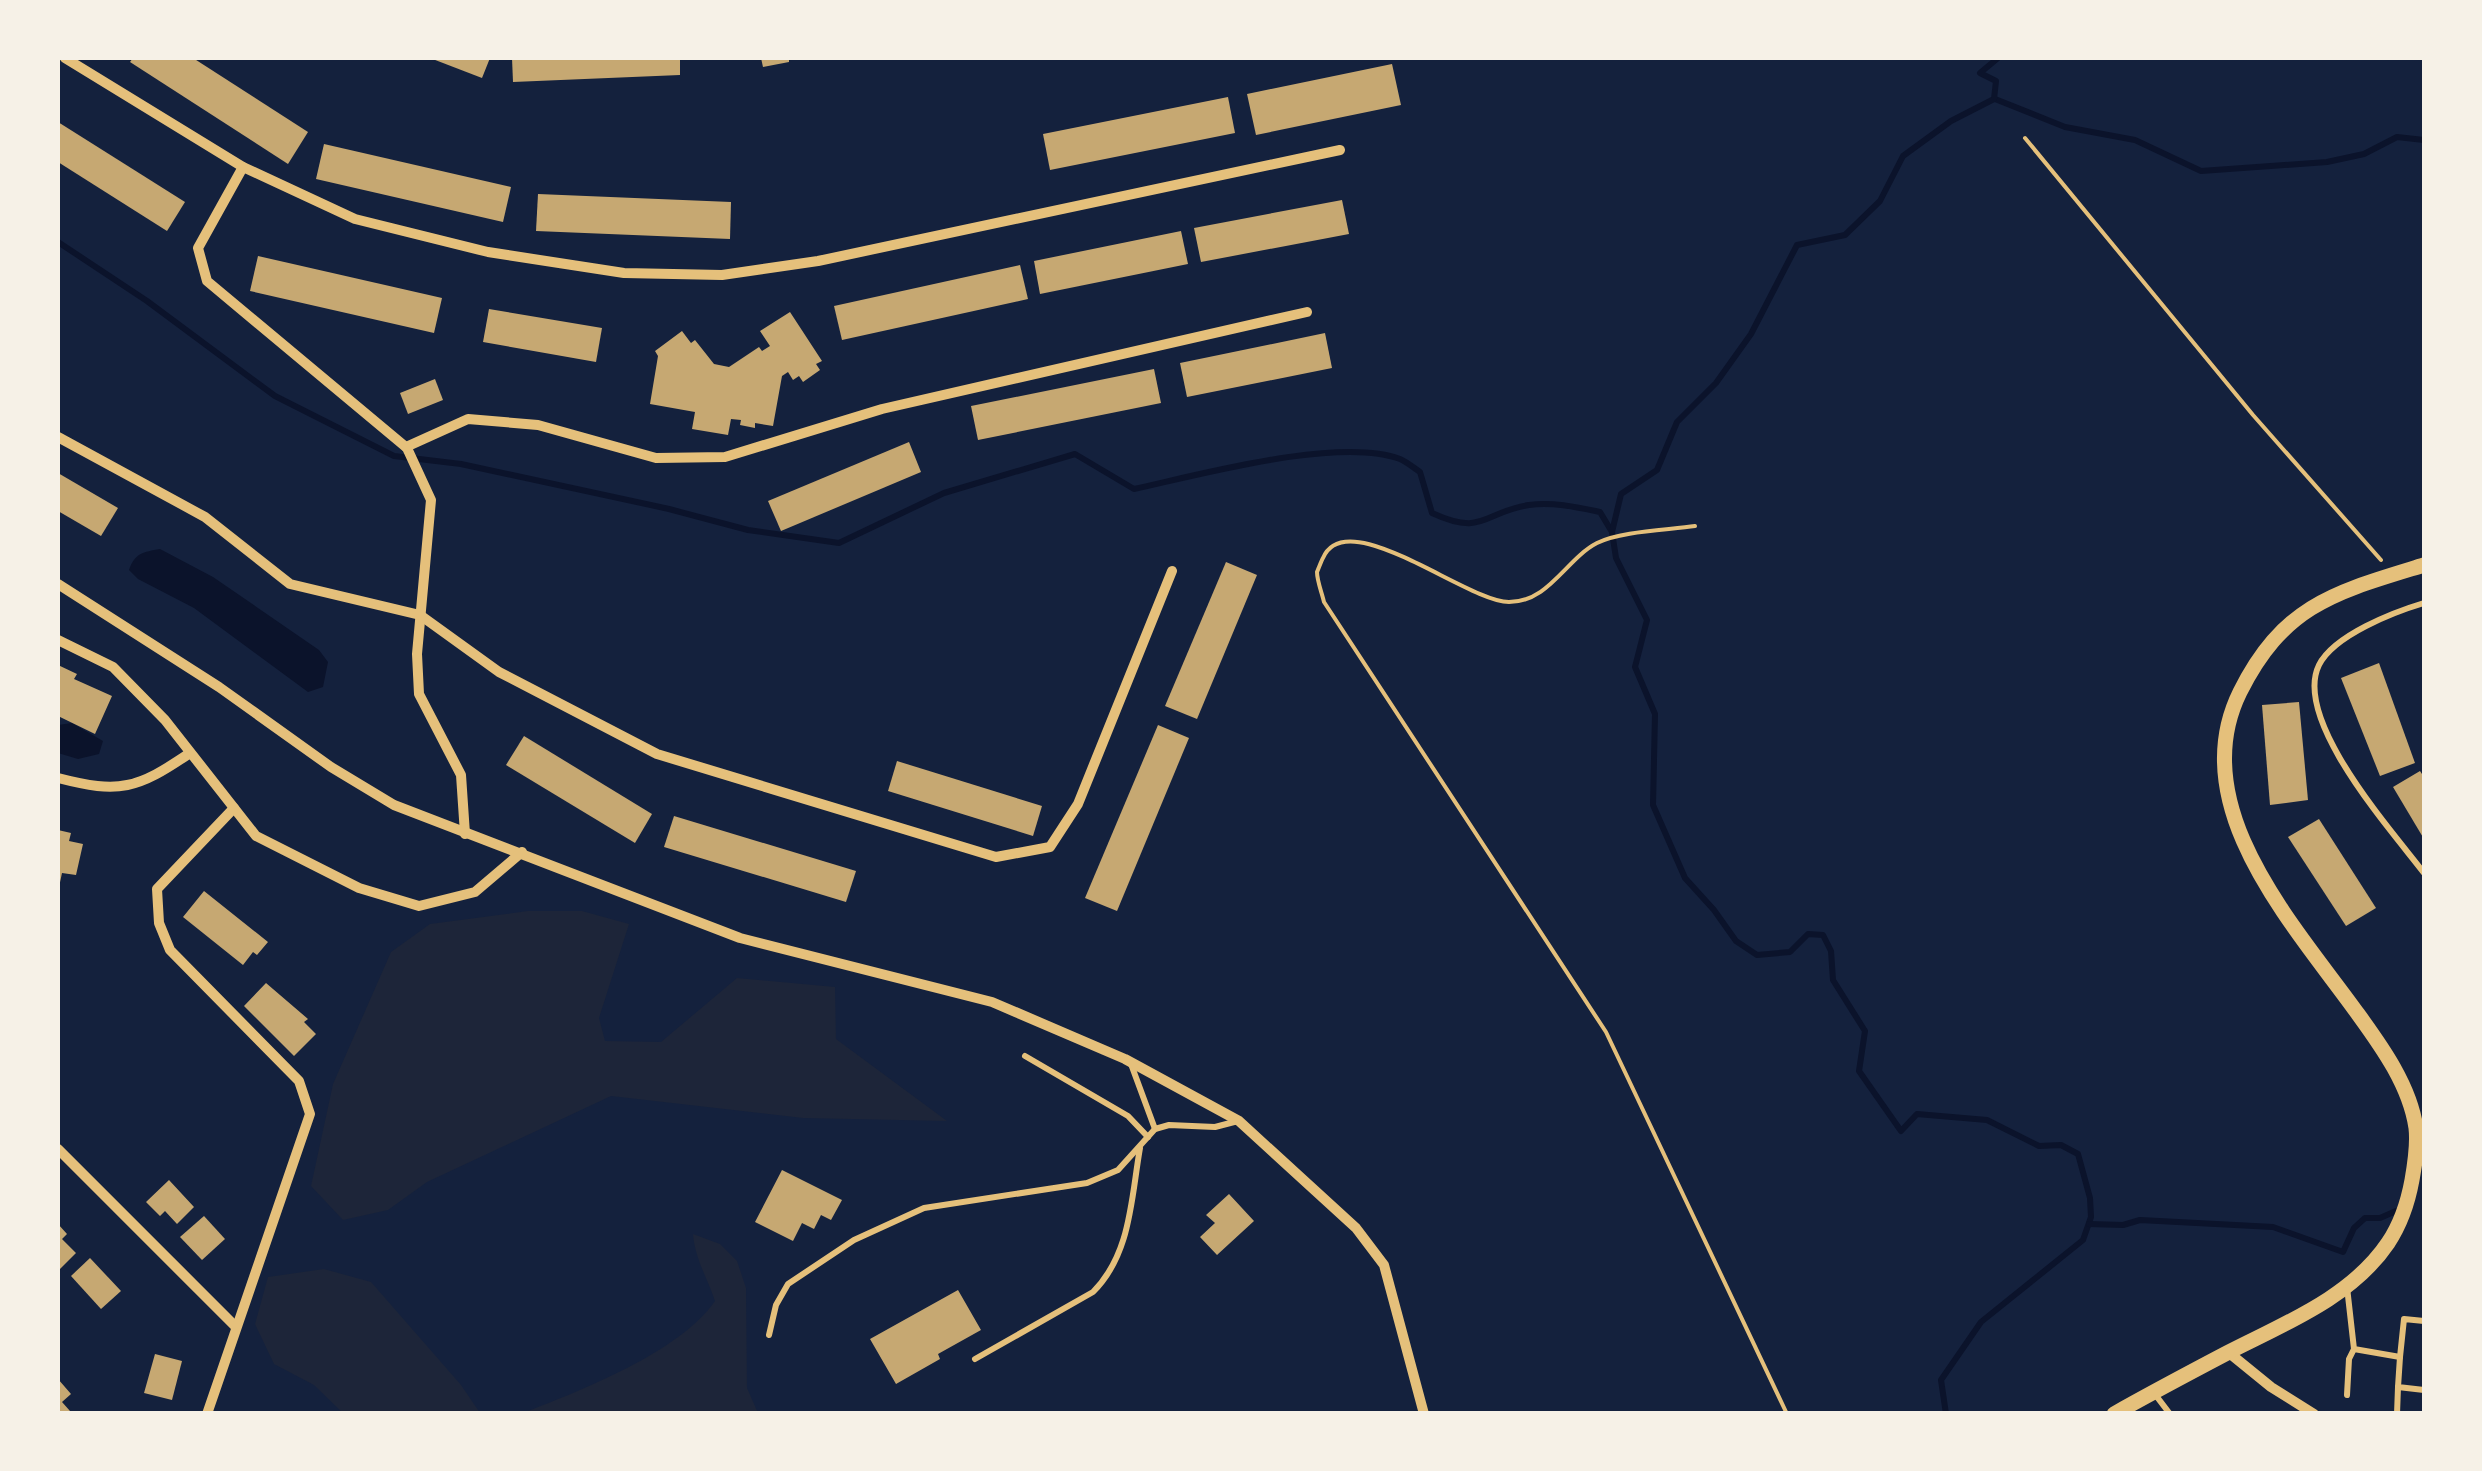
<svg xmlns="http://www.w3.org/2000/svg" width="2482" height="1471" font-family="Jost,sans-serif">
  <style>
    .green { fill: #1d2539 }
    .water { fill: #0b132b }
    .lines { fill: none; stroke-linecap: round; stroke-linejoin: round }
    .stream { stroke: #0b132b; stroke-width: 6 }
    .building { fill: #c6a872 }
    .path { stroke: #e5c07b; stroke-width: 4 }
    .service { stroke: #e5c07b; stroke-width: 6 }
    .minor { stroke: #e5c07b; stroke-width: 10 }
    .tertiary { stroke: #e5c07b; stroke-width: 15 }
  </style>
  <rect width="100%" height="100%" fill="#14213d"/>
  <!-- green -->
  <g class="green">
    <path d="M528,911H582L629,924L599,1018L605,1041L661,1042L737,978L835,987L836,1039L947,1121L803,1118L611,1096L427,1182L388,1210L343,1220L311,1186L333,1084L391,952L430,924Z"/>
    <path d="M693,1234L720,1244L737,1261L746,1288L747,1388L758,1413H523C580,1391 680,1352 715,1301C707,1277 695,1259 693,1234Z"/>
    <path d="M324,1269L371,1282L461,1385L480,1413H343L314,1385L274,1364L255,1324L268,1277Z"/>
  </g>
  <!-- water -->
  <g class="water">
    <path d="M160,549L213,577L319,650L328,662L323,687L308,692L194,608L138,579L129,570C135,553 143,552 160,549Z"/>
    <path d="M72,723L103,741L99,754L78,759L58,753V725Z"/>
  </g>
  <g class="lines">
    <!-- stream -->
    <g class="stream">
      <path d="M1995,99L2065,127L2135,140L2201,171L2327,162L2364,154L2397,137L2424,140"/>
      <path d="M58,242L147,301L275,396L394,456L461,464L669,509L748,530L839,543L944,493L1075,454L1134,489C1198,475 1340,436 1400,459C1407,462 1414,468 1420,472L1432,513C1484,537 1483,512 1529,505C1554,502 1576,507 1600,512L1612,532L1616,558L1647,620L1635,667L1655,714L1653,805L1685,878L1714,910L1736,941L1757,955L1790,952L1808,934L1823,935L1831,951L1833,980L1865,1031L1859,1071L1901,1131L1917,1114L1987,1120L2039,1146L2061,1145L2078,1154L2090,1198L2091,1217L2083,1240L1981,1322L1941,1380L1946,1414"/>
      <path d="M1612,532L1621,494L1657,470L1677,422L1716,383L1751,334L1797,245L1845,235L1880,201L1903,156L1951,121L1994,99L1996,81L1980,73L1998,58"/>
      <path d="M2089,1224L2123,1225L2140,1220L2273,1227L2343,1252L2354,1228L2365,1218H2380L2396,1211"/>
    </g>
  </g>
  <!-- building -->
  <g class="building">
    <path d="M133,58H193L308,132L288,164L130,62Z"/>
    <path d="M430,58H490L482,78Z"/>
    <path d="M512,58H680V75L513,82Z"/>
    <path d="M761,58H789V62L763,67Z"/>
    <path d="M1392,64L1401,105L1256,135L1247,94Z"/>
    <path d="M1228,97L1235,133L1050,170L1043,134Z"/>
    <path d="M58,122L185,202L167,231L58,162Z"/>
    <path d="M324,144L511,187L503,222L316,179Z"/>
    <path d="M538,194L731,202L730,239L536,231Z"/>
    <path d="M1342,200L1349,234L1201,262L1194,228Z"/>
    <path d="M1181,231L1188,264L1040,294L1034,261Z"/>
    <path d="M258,256L442,298L434,333L250,291Z"/>
    <path d="M1020,265L1028,299L842,340L834,306Z"/>
    <path d="M489,309L602,328L596,362L483,342Z"/>
    <path d="M790,312L822,361L816,364L820,370L803,382L799,376L793,380L788,372L782,376L773,426L755,423V428L740,425L741,420L731,419L728,435L692,429L695,412L650,404L658,356L655,351L682,331L691,343L695,340L714,364L729,367L759,347L762,351L770,346L760,331Z"/>
    <path d="M1325,333L1332,368L1187,397L1180,363Z"/>
    <path d="M1154,369L1161,403L978,440L971,406Z"/>
    <path d="M435,379L443,400L408,414L400,393Z"/>
    <path d="M909,442L921,472L781,531L768,501Z"/>
    <path d="M58,473L118,508L101,536L58,511Z"/>
    <path d="M1226,562L1257,575L1197,719L1165,706Z"/>
    <path d="M2379,663L2415,763L2380,776L2341,678Z"/>
    <path d="M58,665L77,674L74,679L112,696L95,734L58,716Z"/>
    <path d="M2299,702L2308,800L2270,805L2262,705Z"/>
    <path d="M1158,725L1189,738L1117,911L1085,898Z"/>
    <path d="M524,736L652,814L635,843L506,765Z"/>
    <path d="M897,761L1042,806L1033,836L888,791Z"/>
    <path d="M2420,771L2424,777V839L2393,787Z"/>
    <path d="M674,816L856,871L846,902L664,847Z"/>
    <path d="M2319,819L2376,908L2346,926L2288,837Z"/>
    <path d="M58,830L71,833L69,841L83,844L76,875L62,873L59,887Z"/>
    <path d="M204,891L268,942L257,955L253,952L243,965L183,917Z"/>
    <path d="M266,983L308,1019L304,1022L316,1034L294,1056L244,1006Z"/>
    <path d="M782,1170L842,1200L831,1220L821,1215L814,1229L802,1223L793,1241L755,1222Z"/>
    <path d="M169,1180L194,1207L177,1224L165,1211L160,1216L146,1202Z"/>
    <path d="M1229,1194L1254,1221L1217,1255L1200,1237L1215,1223L1206,1215Z"/>
    <path d="M204,1216L225,1239L202,1260L180,1237Z"/>
    <path d="M58,1224L67,1234L62,1239L76,1253L58,1271Z"/>
    <path d="M90,1258L121,1291L101,1309L71,1276Z"/>
    <path d="M958,1290L981,1330L938,1354L940,1359L896,1384L870,1339Z"/>
    <path d="M155,1354L182,1361L172,1400L144,1393Z"/>
    <path d="M58,1379L71,1394L62,1402L70,1411L67,1414H58Z"/>
  </g>
  <g class="lines">
    <!-- path -->
    <g class="path">
      <path d="M2025,138L2253,415L2381,560"/>
      <path d="M1695,526C1669,530 1620,531 1597,543C1566,559 1549,602 1509,602C1467,602 1346,503 1323,558C1322,559 1318,570 1317,572C1317,581 1322,593 1324,602L1606,1032L1787,1414"/>
    </g>
    <!-- service -->
    <g class="service">
      <path d="M2424,603C2394,612 2334,635 2319,665C2292,720 2393,832 2424,873"/>
      <path d="M1025,1056L1128,1116L1148,1137"/>
      <path d="M1131,1064L1155,1129"/>
      <path d="M2347,1287L2354,1349L2400,1357L2404,1319L2424,1321"/>
      <path d="M769,1335L776,1305L788,1284L854,1240L924,1208L1087,1183L1118,1170L1155,1129L1169,1125L1215,1127L1238,1121"/>
      <path d="M2400,1357L2398,1387L2424,1390"/>
      <path d="M975,1359L1093,1292C1131,1254 1131,1199 1140,1148"/>
      <path d="M2154,1393L2170,1414"/>
      <path d="M2347,1395L2349,1359L2354,1349"/>
      <path d="M2397,1414L2398,1387"/>
    </g>
    <!-- minor -->
    <g class="minor">
      <path d="M65,58L243,167L355,219L488,252L624,273L722,275L818,261L1340,150"/>
      <path d="M243,167L198,248L207,281L407,448L431,500L417,654L419,694L461,775L465,834"/>
      <path d="M58,437L205,517L290,584L420,615L499,672L657,754L996,857L1050,847L1078,804L1172,571"/>
      <path d="M406,447L468,419L538,425L656,458L725,457L882,409L1307,312"/>
      <path d="M58,584L219,687L331,767L394,805L740,938L992,1002L1125,1059L1239,1121L1356,1228L1384,1265L1424,1414"/>
      <path d="M58,640L113,667L165,720L256,836L359,888L419,906L475,892L522,852"/>
      <path d="M58,778C120,794 137,789 190,753"/>
      <path d="M58,1149L235,1326"/>
      <path d="M2228,1352L2271,1387L2314,1414"/>
      <path d="M207,1414L310,1114L299,1081L170,950L159,923L157,889L234,808"/>
    </g>
    <!-- tertiary -->
    <path class="tertiary" d="M2114,1414C2151,1393 2189,1373 2227,1353C2283,1324 2351,1298 2388,1243C2400,1225 2408,1202 2412,1180C2415,1163 2418,1145 2416,1128C2410,1086 2382,1047 2358,1014C2295,926 2183,807 2240,692C2284,604 2336,592 2424,565"/>
  </g>
  <!-- border -->
  <rect width="2482" height="1471" fill="none" stroke="#f6f1e7" stroke-width="120"/>
</svg>
